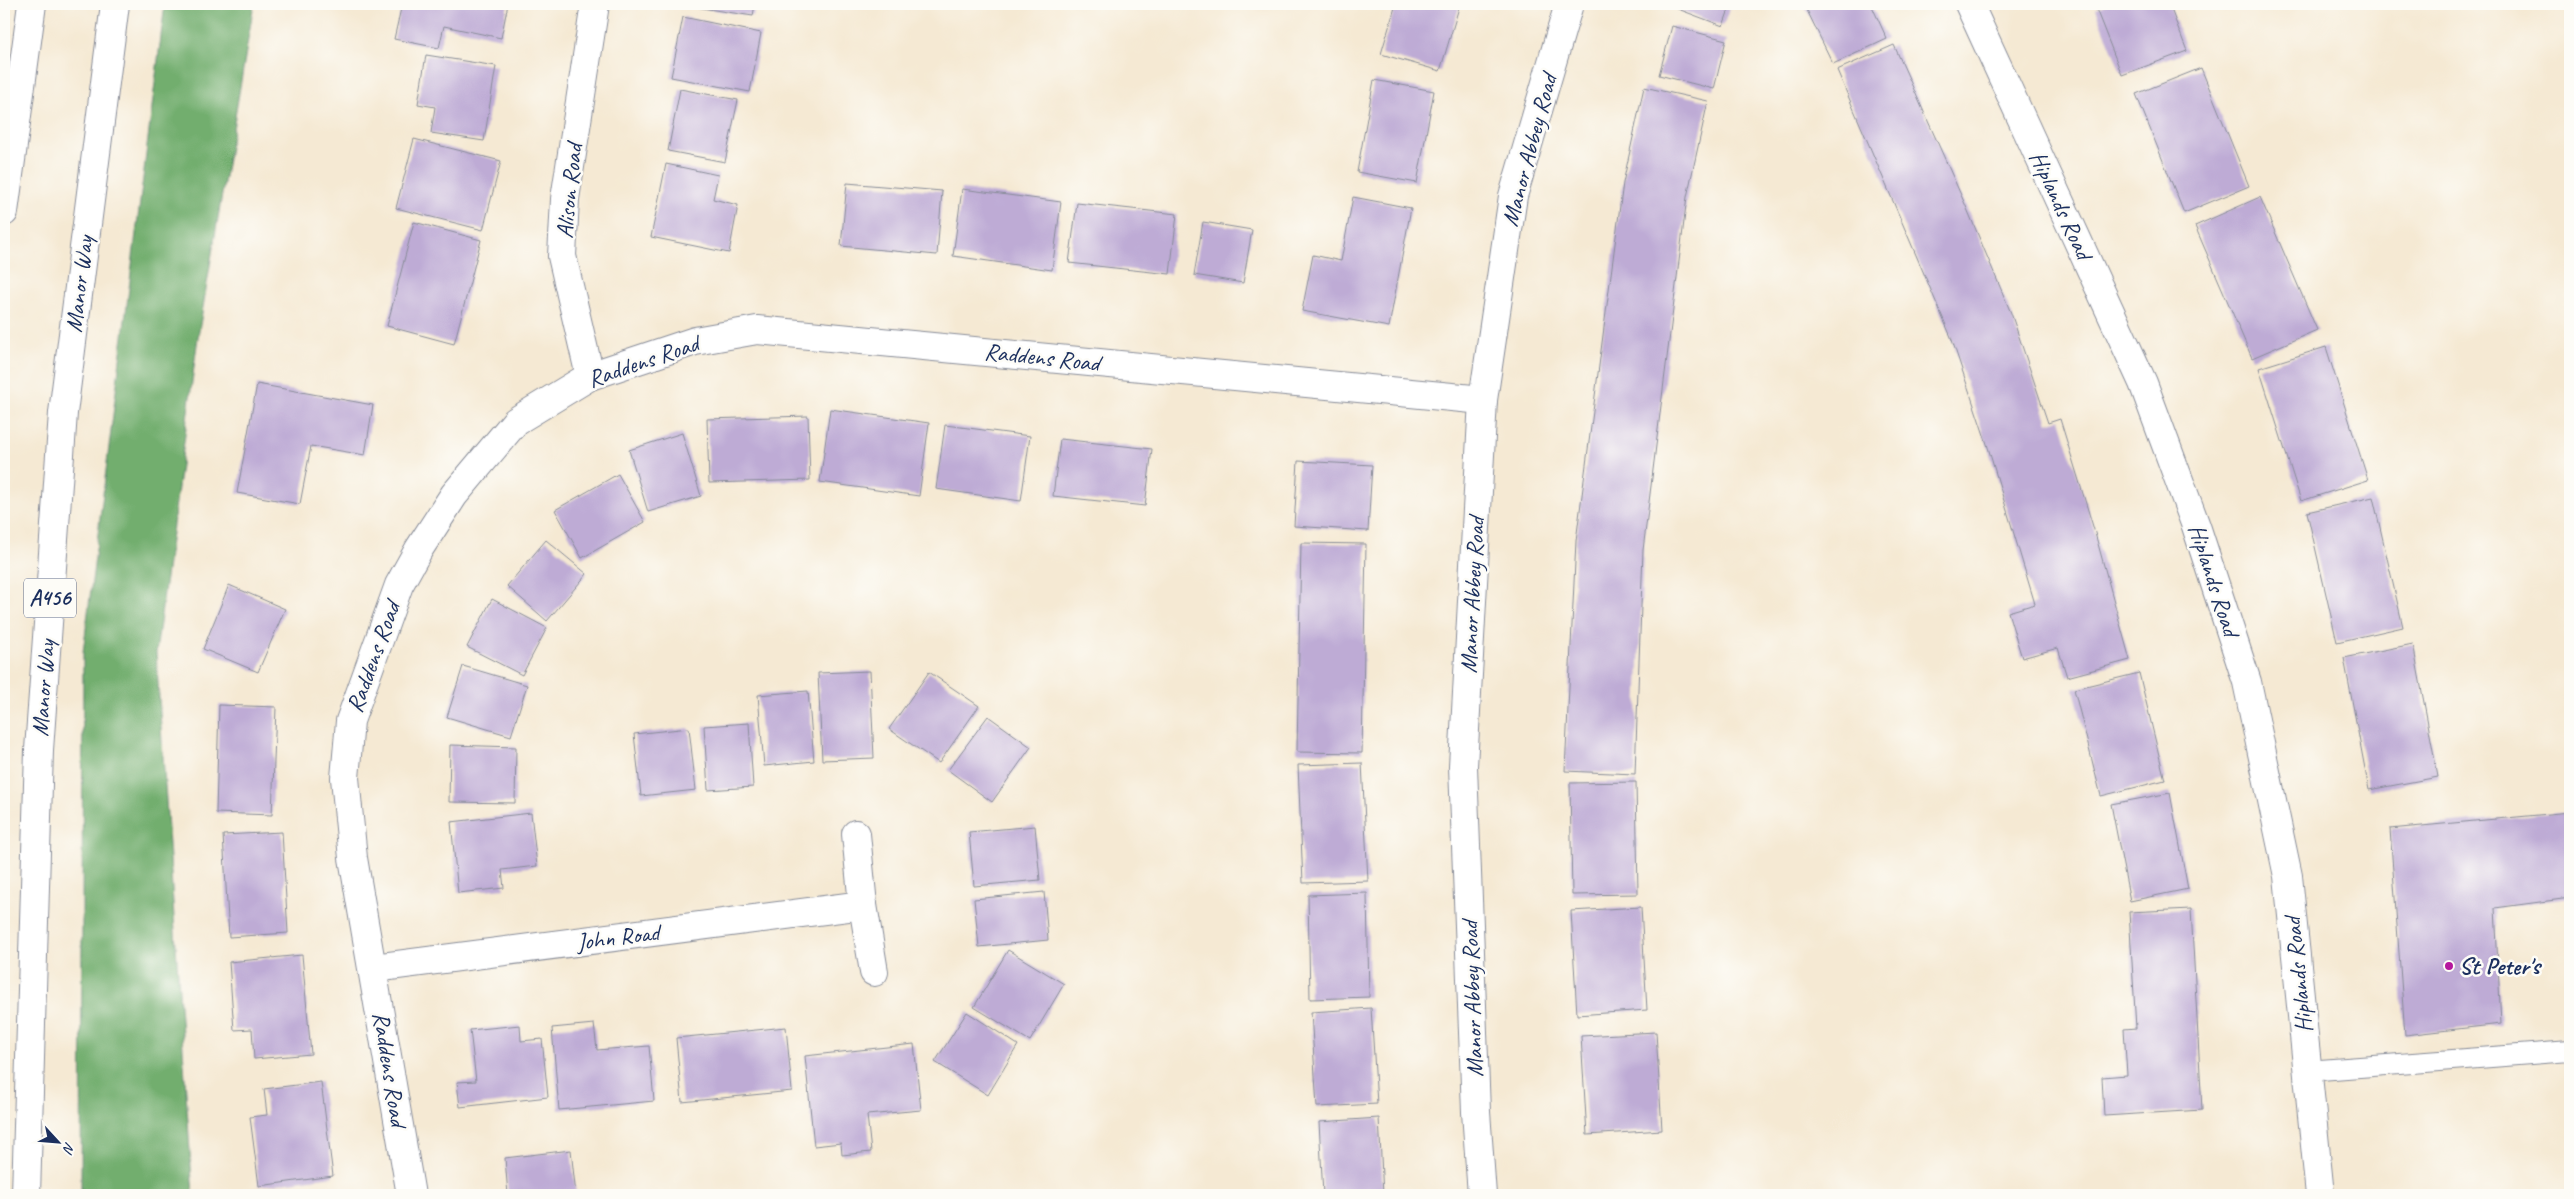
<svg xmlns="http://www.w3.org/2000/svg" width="2574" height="1199" font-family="Caveat,sans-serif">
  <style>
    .forest { fill: #72ae6e; stroke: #466e66 }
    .building { fill: #beabd5 }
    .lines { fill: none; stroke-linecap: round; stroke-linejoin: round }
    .lane-casing { stroke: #888c98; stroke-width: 22 }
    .street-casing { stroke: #888c98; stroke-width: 30 }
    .highway-casing { stroke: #888c98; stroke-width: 30 }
    .lane { stroke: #fff; stroke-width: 20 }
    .street { stroke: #fff; stroke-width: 28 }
    .highway { stroke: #fff; stroke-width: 28 }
    .poi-dot { fill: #b5179e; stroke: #fdfcf7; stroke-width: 2 }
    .labels { text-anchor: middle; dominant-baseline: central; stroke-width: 5; stroke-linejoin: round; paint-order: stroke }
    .shield { fill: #fdfcf7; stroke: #5f6c8c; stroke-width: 1 }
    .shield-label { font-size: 22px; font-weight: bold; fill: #1b2f5e }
    .street-label { font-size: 24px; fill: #1b2f5e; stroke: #fdfcf7 }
    .poi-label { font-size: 24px; font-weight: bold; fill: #1b2f5e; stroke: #fdfcf7; text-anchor: start }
  </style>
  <rect width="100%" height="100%" fill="#fdfcf7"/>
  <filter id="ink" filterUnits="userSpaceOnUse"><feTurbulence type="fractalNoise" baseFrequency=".02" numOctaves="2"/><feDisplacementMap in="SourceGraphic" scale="10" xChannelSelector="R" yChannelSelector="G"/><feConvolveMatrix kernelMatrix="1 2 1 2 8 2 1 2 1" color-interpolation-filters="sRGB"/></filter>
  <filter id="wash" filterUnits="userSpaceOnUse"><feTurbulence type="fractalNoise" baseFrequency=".0096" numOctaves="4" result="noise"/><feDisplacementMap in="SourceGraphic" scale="20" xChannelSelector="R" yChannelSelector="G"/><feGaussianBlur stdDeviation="1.12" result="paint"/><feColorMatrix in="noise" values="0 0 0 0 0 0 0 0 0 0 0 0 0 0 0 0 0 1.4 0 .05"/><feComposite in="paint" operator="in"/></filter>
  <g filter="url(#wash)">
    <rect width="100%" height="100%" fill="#f5e9d3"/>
    <!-- forest -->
    <path class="forest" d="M165,4H254L198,337L156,653L193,1195H81L83,652Z"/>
    <g id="blocks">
      <!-- building -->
      <g class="building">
        <path d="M402,4H508L501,38L444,26L439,48L394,39Z"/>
        <path d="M690,4H755L753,16L689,6Z"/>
        <path d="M1396,4H1460L1440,71L1381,54Z"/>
        <path d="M1670,4H1731L1723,26L1670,6Z"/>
        <path d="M1810,4H1871L1887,39L1833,64L1805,6Z"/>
        <path d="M2110,4H2169L2187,51L2122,75L2096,9Z"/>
        <path d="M683,17L761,33L750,92L671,77Z"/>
        <path d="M1672,26L1726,40L1714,89L1659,75Z"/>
        <path d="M1894,45L1965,204L2011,313L2048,423L2060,419L2095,533L2130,660L2067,677L2058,648L2022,658L2008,612L2035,604L1987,444L1951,337L1837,70Z"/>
        <path d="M426,55L496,66L484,141L431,133L435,107L418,104Z"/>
        <path d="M2201,68L2249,186L2184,213L2136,94Z"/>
        <path d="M1374,80L1434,91L1417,183L1357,172Z"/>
        <path d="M1644,87L1708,101L1687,197L1643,550L1635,774L1565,771L1576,541L1623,183Z"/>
        <path d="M680,89L738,100L725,162L668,151Z"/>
        <path d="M414,139L501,161L483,230L396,208Z"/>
        <path d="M666,164L718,175L713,199L738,205L729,253L651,237Z"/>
        <path d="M847,183L942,191L937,255L841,246Z"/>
        <path d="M962,189L1061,202L1052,270L953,256Z"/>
        <path d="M1353,197L1411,208L1389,327L1302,311L1313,255L1341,261Z"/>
        <path d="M2260,197L2317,330L2252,358L2195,226Z"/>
        <path d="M1077,203L1177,214L1170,274L1069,263Z"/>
        <path d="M414,222L481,240L454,344L387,326Z"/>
        <path d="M1203,222L1252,230L1243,283L1194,275Z"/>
        <path d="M2326,347L2368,480L2301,501L2259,368Z"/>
        <path d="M257,384L373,405L365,455L311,446L300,504L237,493Z"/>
        <path d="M830,409L929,423L919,496L820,482Z"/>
        <path d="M808,416L810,480L709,483L707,419Z"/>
        <path d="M945,425L1030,436L1021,501L936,489Z"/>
        <path d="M682,433L701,496L648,512L629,450Z"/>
        <path d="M1060,439L1152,449L1145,506L1053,496Z"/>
        <path d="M1298,461L1372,465L1368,531L1294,526Z"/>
        <path d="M618,474L645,522L582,558L555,510Z"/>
        <path d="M2373,497L2403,627L2337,642L2307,512Z"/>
        <path d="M546,540L587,574L547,621L507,586Z"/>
        <path d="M1301,543L1366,544L1362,753L1297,752Z"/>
        <path d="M229,585L285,609L258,672L203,649Z"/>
        <path d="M492,599L547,628L522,675L467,647Z"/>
        <path d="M2413,644L2438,777L2369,790L2344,658Z"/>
        <path d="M463,666L527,685L511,736L447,717Z"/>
        <path d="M870,671L874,758L822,760L818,673Z"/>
        <path d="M929,672L979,706L939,763L889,729Z"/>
        <path d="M2139,673L2165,780L2101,796L2074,689Z"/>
        <path d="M808,691L814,761L764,766L758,695Z"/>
        <path d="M219,705L276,707L272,815L216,813Z"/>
        <path d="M988,716L1031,747L992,802L948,770Z"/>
        <path d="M749,723L753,787L708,790L704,726Z"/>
        <path d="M689,728L696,790L641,796L634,734Z"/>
        <path d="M450,745L516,747L515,803L449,802Z"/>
        <path d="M1362,763L1368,881L1303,883L1298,765Z"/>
        <path d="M1636,782L1638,894L1572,895L1570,783Z"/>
        <path d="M2170,793L2188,889L2130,901L2111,804Z"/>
        <path d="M2570,812V898L2495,908L2501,1024L2405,1035L2390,829Z"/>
        <path d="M531,813L537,866L502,870L504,888L458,893L451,822Z"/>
        <path d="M1035,826L1040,880L974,886L969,832Z"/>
        <path d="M282,832L288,933L229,937L223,835Z"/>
        <path d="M1044,892L1048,940L979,947L974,899Z"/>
        <path d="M1367,893L1369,997L1310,999L1308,895Z"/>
        <path d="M1641,907L1647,1010L1577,1015L1571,911Z"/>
        <path d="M2191,909L2202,1110L2104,1116L2102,1077L2127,1075L2124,1029L2136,1028L2129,912Z"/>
        <path d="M1008,950L1064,984L1030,1041L974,1007Z"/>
        <path d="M302,955L311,1054L254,1059L252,1029L234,1030L229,962Z"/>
        <path d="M1371,1008L1377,1104L1317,1107L1311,1012Z"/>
        <path d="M967,1012L1018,1045L988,1095L935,1062Z"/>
        <path d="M594,1024L597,1050L649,1046L654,1101L559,1110L552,1028Z"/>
        <path d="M520,1025L521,1041L542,1039L548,1097L460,1107L457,1082L476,1081L470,1030Z"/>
        <path d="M786,1027L792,1091L682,1102L676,1038Z"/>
        <path d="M1656,1032L1662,1130L1587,1135L1581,1036Z"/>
        <path d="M914,1044L921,1110L867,1115L871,1152L842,1155L841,1143L814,1146L805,1056Z"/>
        <path d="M321,1082L333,1176L259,1186L250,1117L267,1115L264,1089Z"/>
        <path d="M1379,1118L1383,1195H1323L1319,1122Z"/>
        <path d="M571,1150L576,1195H508L505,1158Z"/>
        <path d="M336,1190V1195H305V1194Z"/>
      </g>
    </g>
  </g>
  <g filter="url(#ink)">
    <use href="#blocks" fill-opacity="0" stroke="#888c98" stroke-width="1"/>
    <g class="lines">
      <!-- lane casing -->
      <g class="lane-casing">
        <path id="lane" d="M2307,1071L2570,1051"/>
      </g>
      <!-- street casing -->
      <g class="street-casing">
        <g id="street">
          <path d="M1969,4L2143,383L2196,526L2247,682L2288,876L2320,1195"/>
          <path d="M590,376L562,256L565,199L595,4"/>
          <path d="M856,834L863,905L874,972"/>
          <path d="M374,968L863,905"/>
          <path d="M411,1195L353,858L345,778L350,721L399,585L419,549L454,495L516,421L590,376L695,341L757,330L1483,400"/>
          <path d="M1482,1195L1476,1112L1463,766L1483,400L1513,196L1569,4"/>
        </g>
      </g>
      <!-- highway casing -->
      <g class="highway-casing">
        <g id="highway">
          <path d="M4,212L32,4"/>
          <path d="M26,1195L39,750L63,413L115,4"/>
        </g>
      </g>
      <!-- lane -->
      <use href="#lane" class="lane"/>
      <!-- street -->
      <use href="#street" class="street"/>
      <!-- highway -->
      <use href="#highway" class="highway"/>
    </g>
  </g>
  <!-- markers -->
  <circle class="poi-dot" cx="2449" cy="966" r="5"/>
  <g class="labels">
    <!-- shield labels -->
    <rect class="shield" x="24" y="578.5" width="52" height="39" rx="4"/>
    <g class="shield-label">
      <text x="50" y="598">A456</text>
    </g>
    <!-- street labels -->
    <g class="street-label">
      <text transform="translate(1529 150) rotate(-75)">Manor Abbey Road</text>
      <text transform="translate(569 191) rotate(-84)">Alison Road</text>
      <text transform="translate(2061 205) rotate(65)">Hiplands Road</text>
      <text transform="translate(79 284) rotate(-83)">Manor Way</text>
      <text transform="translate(1042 357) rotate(6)">Raddens Road</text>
      <text transform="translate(643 361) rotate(-19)">Raddens Road</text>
      <text transform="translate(2214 580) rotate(72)">Hiplands Road</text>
      <text transform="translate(1472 595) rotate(-87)">Manor Abbey Road</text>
      <text transform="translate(373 657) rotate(-70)">Raddens Road</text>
      <text transform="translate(43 688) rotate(-86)">Manor Way</text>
      <text transform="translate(618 937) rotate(-7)">John Road</text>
      <text transform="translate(2298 975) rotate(-96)">Hiplands Road</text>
      <text transform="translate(1472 999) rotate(-92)">Manor Abbey Road</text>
      <text transform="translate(390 1069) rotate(81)">Raddens Road</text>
    </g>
    <!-- poi labels -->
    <g class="poi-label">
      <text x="2459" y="966">St Peter's</text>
    </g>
  </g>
  <!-- margin -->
  <rect width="2574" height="1199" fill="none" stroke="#fdfcf7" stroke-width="20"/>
  <!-- north arrow -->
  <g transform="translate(58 1142) rotate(116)" stroke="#fdfcf7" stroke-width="4" paint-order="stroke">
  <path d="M0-4L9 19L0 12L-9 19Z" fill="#1b2f5e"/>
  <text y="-8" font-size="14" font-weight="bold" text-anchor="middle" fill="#1b2f5e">N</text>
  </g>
</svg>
